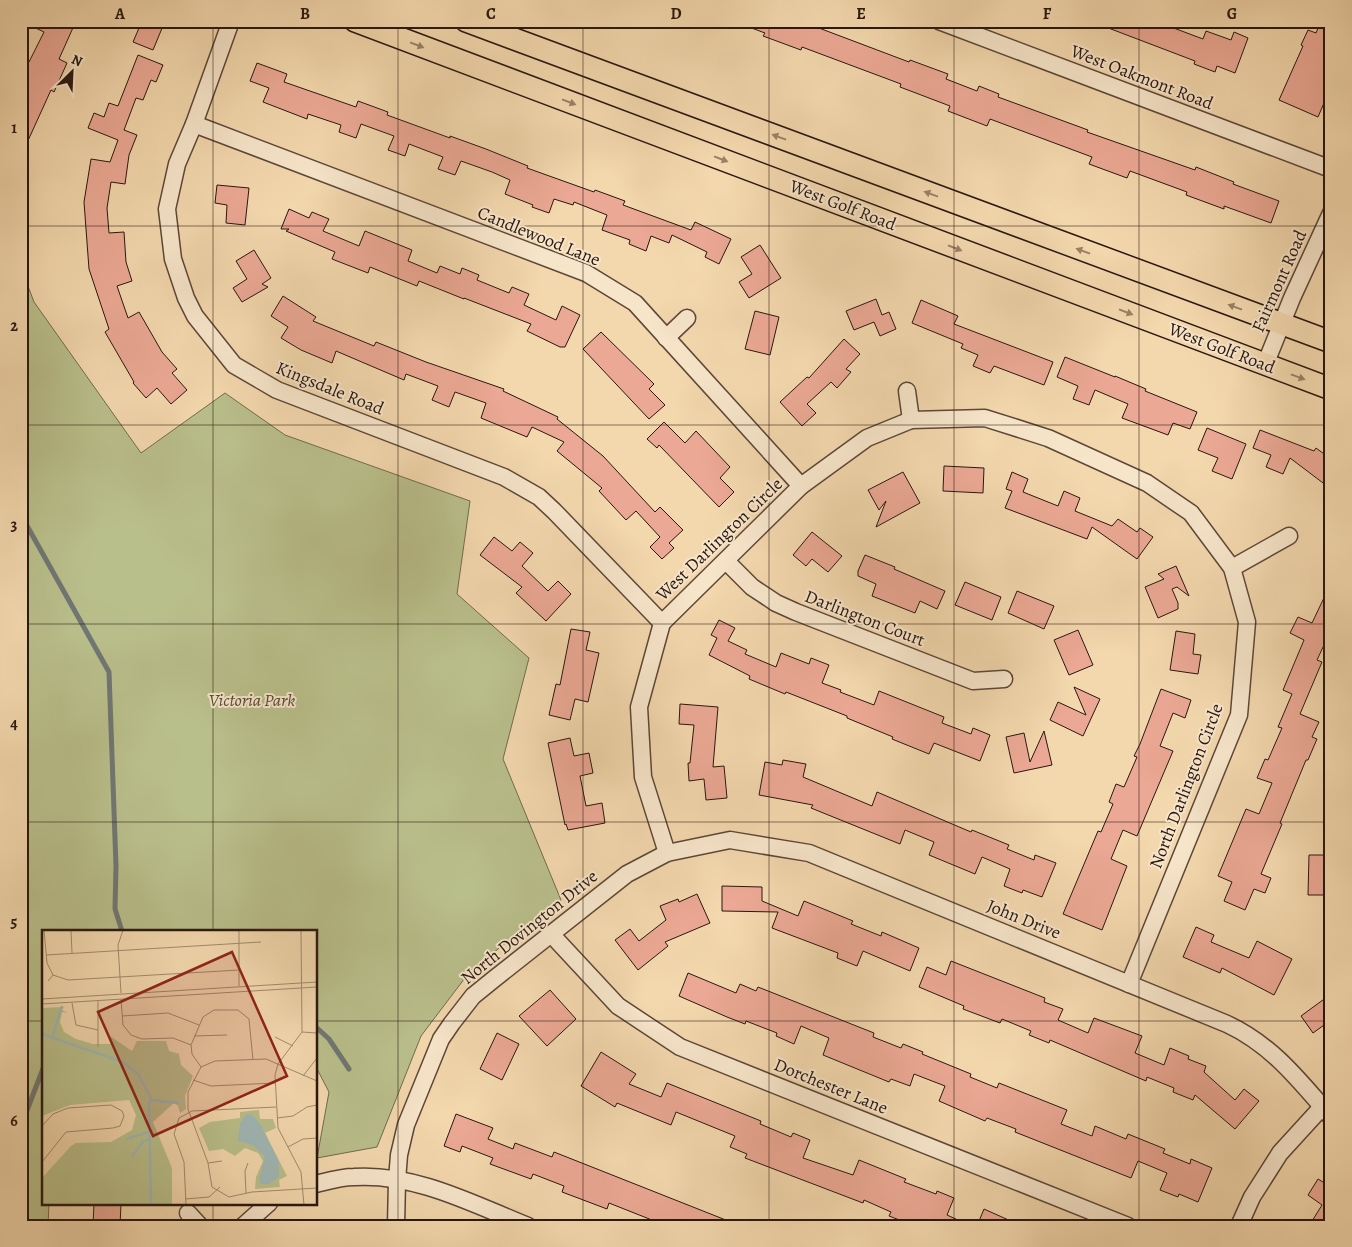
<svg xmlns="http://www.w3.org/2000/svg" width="1352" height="1247" font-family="Alegreya,serif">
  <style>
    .green { fill: #b9bf8b; stroke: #716b4e }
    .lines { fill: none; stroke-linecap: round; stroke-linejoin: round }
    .stream { stroke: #707773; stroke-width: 5 }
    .building { fill: #eba894; stroke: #291710 }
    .minor-casing { stroke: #5c4737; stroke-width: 19 }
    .major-casing { stroke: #291710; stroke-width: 24 }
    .minor { stroke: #f7e5ca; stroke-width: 16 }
    .major { stroke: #f3d7ad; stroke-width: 21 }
    .oneway { fill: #988166 }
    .grid { fill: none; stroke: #291710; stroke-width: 1; stroke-opacity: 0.55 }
    .labels { text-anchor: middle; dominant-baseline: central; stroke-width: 4; stroke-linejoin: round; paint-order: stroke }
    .street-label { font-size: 18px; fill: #291710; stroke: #f7e5ca }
    .park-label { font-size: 18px; font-style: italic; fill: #544935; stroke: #f7e5ca }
    .inset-river { fill: none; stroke: #a0b7b5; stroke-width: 2.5 }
    .inset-road { fill: none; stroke: #a28a6e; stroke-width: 1 }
    .view { fill: #8f2418; fill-opacity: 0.15; stroke: #8f2418; stroke-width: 2.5 }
    .inset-edge { fill: none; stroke: #291710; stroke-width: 2.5 }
    .neatline { fill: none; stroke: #291710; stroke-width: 2 }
    .grid-label { font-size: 16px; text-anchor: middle; font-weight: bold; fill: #291710 }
  </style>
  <rect width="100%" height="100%" fill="#f3d7ad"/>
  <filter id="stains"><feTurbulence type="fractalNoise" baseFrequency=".004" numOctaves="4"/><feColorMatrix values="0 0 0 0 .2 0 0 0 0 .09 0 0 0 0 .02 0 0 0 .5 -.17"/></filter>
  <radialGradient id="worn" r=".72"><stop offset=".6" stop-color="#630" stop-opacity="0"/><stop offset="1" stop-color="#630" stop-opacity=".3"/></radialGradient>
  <!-- green -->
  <path class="green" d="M21,268L34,302L141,453L225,393L285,435L470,501L457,594L529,658L503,759L561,900L471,970L421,1036L377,1147L317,1158L329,1092L316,1067V931H44V1203H49L48,1226H21Z"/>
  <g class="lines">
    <!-- stream -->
    <g class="stream">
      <path d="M21,515L109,672L116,866L115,909L122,931"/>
      <path d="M316,1027L329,1039L349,1069"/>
      <path d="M21,1126L44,1066"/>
    </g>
  </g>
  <!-- building -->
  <g class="building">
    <path d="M21,21H76L59,59L67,63L54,92L51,90L21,156V58L29,62L44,32Z"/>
    <path d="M142,21H165L153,50L133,42Z"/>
    <path d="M738,21H812L811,25L909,62L910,60L948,74L946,79L977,91L979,86L999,94L998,97L1088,130L1087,132L1195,170L1196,167L1234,182L1233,184L1279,201L1271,223L1224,206V209L1186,195L1187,192L1130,171L1127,178L1089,164L1092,157L990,119L987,126L948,111L950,106L900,87L901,84L802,47L801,50L763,36L765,33L738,23Z"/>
    <path d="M1090,21H1155L1203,39L1206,31L1231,40L1234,32L1248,38L1235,73L1217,66L1215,72L1194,64L1195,61Z"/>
    <path d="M1321,21H1331V83L1325,96H1327L1318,117L1279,100L1303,46L1301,45L1308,30L1316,33Z"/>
    <path d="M138,55L163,65L156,82L151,80L143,100L136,98L124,130L137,135L129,155L125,184L111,182L107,208L109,233L124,232L126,262L132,281L117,286L128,318L139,312L162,352L177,369L172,373L187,390L171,404L157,388L146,398L133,383L134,382L105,332L109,329L89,269L84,202L91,159L110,162L118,140L88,128L94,113L104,117L109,103L118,106Z"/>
    <path d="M257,63L287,74L284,82L356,107L358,101L388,112L387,115L450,138V136L486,149L528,166L527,168L594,192L595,190L625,201L623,205L691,230L695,222L731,239L719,264L705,257L707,252L672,235L669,243L651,236L646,251L629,244L630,240L602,230L607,215L574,202L573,205L554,199L549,213L532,207L533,205L505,194L510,180L492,172L461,161L455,175L438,169L443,157L409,144L405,156L388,150L394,136L361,124L356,138L339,132L341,125L308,114L307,119L263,102L269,88L250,81Z"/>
    <path d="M217,185L249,188L245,225L226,223L227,205L215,203Z"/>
    <path d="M289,209L309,218L312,212L329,219L323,231L359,246L365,231L412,250L408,261L437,273L440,266L460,274L462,268L479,275L477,280L509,293L512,287L529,294L524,305L556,320L562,306L580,315L565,347H560L527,331L531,324L464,298V299L419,281L417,286L370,267L368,273L332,259L335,252L286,231L289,229H281Z"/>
    <path d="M760,245L781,278L749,298L739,282L752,274L741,257Z"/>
    <path d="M254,250L271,278L262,284L268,287L242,302L233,288L247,279L236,261Z"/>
    <path d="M283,296L316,317L313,321L374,346L376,342L426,362L504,389L503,391L558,417L557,419L603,456L655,512L660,507L683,530L669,543L674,548L662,559L650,547L660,537L636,511L626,520L599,491L602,488L557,451L564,442L532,427L527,437L481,418L486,403L455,392L449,407L432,400L438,386L406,374L404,380L336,351L332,363L301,350L281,338L288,327L271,316Z"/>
    <path d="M876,299L882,315L889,312L896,329L880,336L874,322L854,330L846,311Z"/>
    <path d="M921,300L958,316L954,324L1053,362L1044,385L994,366L990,373L973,366L978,355L961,348L963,344L912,323Z"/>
    <path d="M755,311L779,317L770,355L745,349Z"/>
    <path d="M601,332L654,384L649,389L665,405L649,419L583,349Z"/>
    <path d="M844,339L860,354L846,369L851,372L837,388L831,382L807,404L816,413L802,426L780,402L807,377L809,378Z"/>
    <path d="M1065,357L1115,377V376L1146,389L1145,391L1197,412L1190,429L1173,423L1168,435L1122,418L1128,404L1095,390L1089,405L1073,399L1078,386L1057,377Z"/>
    <path d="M664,422L685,443L696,431L730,467L720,478L734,492L719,507L659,445L657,448L647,439Z"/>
    <path d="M1207,428L1246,444L1232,479L1212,471L1218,458L1198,450Z"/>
    <path d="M1260,430L1314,451L1316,448L1331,459V489L1290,458L1283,474L1266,467L1271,455L1253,448Z"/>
    <path d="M944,466L984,468L983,493L943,491Z"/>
    <path d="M903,472L920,503L876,527L886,501L879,510L868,490Z"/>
    <path d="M1012,472L1028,479L1023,492L1058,506L1064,491L1080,498L1075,511L1112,526L1118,519L1137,532L1140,528L1153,537L1137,559L1092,527L1087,539L1005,508L1012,491L1006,489Z"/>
    <path d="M812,532L842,556L828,572L812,559L806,566L793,555Z"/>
    <path d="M494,537L512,551L520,542L533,553L522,566L548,591L558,581L571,594L546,621L516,593L522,587L480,555Z"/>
    <path d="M865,555L895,567L894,569L945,591L937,609L920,601L915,613L872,596L876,584L858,576V571Z"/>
    <path d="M1176,566L1189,596L1177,587L1172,589L1178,603V609L1158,618L1145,587L1164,579L1158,574Z"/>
    <path d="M965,582L1001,597L992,620L955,605Z"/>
    <path d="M1331,583V630L1317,660L1322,662L1300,714L1319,722L1312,737L1317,739L1308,760H1306L1280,823L1282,824L1261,874L1271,878L1265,893L1254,889L1245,910L1224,901L1232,882L1218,876L1246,809L1259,814L1272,783L1257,778L1265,759L1268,760L1282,728L1278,727L1292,694L1283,690L1304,640L1290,633L1298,617L1312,623Z"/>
    <path d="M1017,591L1054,606L1044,629L1008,613Z"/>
    <path d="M719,620L735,628L728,641L747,650L745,654L776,667L781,653L809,664L811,658L829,665L822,683L841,690L840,692L874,705L879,691L944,717L942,723L971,734L973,728L990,735L980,761L934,743L929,754L892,739L893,737L847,718V716L786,692L785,694L749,679L750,676L709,655L717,638L711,635Z"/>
    <path d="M571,629L590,632L586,650L599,653L588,702L575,699L570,720L549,715L556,684L560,685Z"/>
    <path d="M1078,630L1093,665L1069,675L1054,640Z"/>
    <path d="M1176,631L1195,634L1193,654L1201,655L1198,674L1170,670Z"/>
    <path d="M1074,687L1100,699L1083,736L1050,720L1058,702L1086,715Z"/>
    <path d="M1161,689L1191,700L1185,718L1173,713L1160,746L1173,751L1137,836L1123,830L1111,859L1127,866L1102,930L1063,914L1098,831L1101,832L1113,804L1109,802L1116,784L1124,787L1137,757L1134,756L1140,744Z"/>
    <path d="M680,704L718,707L713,767L724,766L727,798L706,800L704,779L689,781L688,763H690L694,725L679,724Z"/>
    <path d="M1044,731L1052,765L1014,773L1006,737L1024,733L1030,762Z"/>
    <path d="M570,738L574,756L589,753L593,773L580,776L586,806L602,803L605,823L568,830L566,824L565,825L548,743Z"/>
    <path d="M783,760L806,764L803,777L872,806L877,792L971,832L972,830L1009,845L1007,849L1034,860L1035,855L1056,863L1042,897L1023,890L1022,893L1004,886L1010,869L982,857L975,874L929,855L934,842L905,830L900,844L811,808L813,805L759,795L765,762L782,765Z"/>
    <path d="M1309,855H1331V895H1308Z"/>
    <path d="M722,886L762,887V901L798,916L804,901L853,921L851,924L881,936L882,932L919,948L910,971L863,951L857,966L837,958L838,953L772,928L778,912L722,911Z"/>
    <path d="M697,894L710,923L665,942L668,946L638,970L615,940L630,929L639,941L666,920L660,906L678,899L679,902Z"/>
    <path d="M1196,927L1214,935L1211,942L1249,958L1257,941L1292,959L1274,995L1222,968L1220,973L1183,957Z"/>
    <path d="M951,961L1045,998L1044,1002L1063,1009L1058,1020L1088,1033L1094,1018L1142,1036L1135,1053L1164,1065L1170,1048L1189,1056L1188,1059L1206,1066L1204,1072L1235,1100L1244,1089L1259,1101L1235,1129L1195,1095L1193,1100L1173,1092L1174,1088L1147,1077L1146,1081L1050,1040L1049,1043L1029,1035L1031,1031L1002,1019L1000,1023L963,1009L964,1006L919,987L927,967L946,975Z"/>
    <path d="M688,973L736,993L740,984L756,991L758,987L874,1033L873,1037L901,1048L903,1044L923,1052L922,1054L971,1074L970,1077L997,1088L999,1083L1067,1110L1061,1124L1092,1136L1095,1126L1126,1139L1128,1134L1165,1149L1163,1153L1190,1164L1191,1159L1212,1168L1198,1202L1179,1194L1178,1197L1160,1190L1167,1173L1138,1161L1131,1178L1015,1132L1016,1129L987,1118L985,1121L939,1101L945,1086L914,1074L910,1086L891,1079L889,1082L823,1055L829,1038L801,1026L794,1044L776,1036L777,1033L746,1021L745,1024L727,1017L679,996Z"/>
    <path d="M550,990L576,1019L547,1046L519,1016Z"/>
    <path d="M1331,994V1020L1313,1033L1301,1016Z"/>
    <path d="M497,1033L519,1044L502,1080L480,1069Z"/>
    <path d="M601,1052L636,1074L629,1084L661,1097L667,1083L761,1121L760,1124L791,1137L793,1133L810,1140L803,1158L853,1175L859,1160L906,1179L904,1182L936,1194L937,1191L954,1198L947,1215L971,1226H915L889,1216L891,1212L864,1200L863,1203L745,1158L747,1154L730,1147L735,1136L676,1112L671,1125L617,1103L615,1107L581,1086Z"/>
    <path d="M456,1114L493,1128L488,1139L513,1149L515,1143L552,1157L554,1152L741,1226H667L609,1203L607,1209L578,1198L562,1192L564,1186L533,1174L531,1179L490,1164L493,1158L462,1146L460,1152L444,1146Z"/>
    <path d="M1318,1179L1331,1187V1226H1309L1322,1205L1308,1195Z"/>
    <path d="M94,1203H121L120,1226H93Z"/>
    <path d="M984,1209L1022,1226H977Z"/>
  </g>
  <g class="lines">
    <!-- minor casing -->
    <g class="minor-casing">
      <g id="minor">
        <path d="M231,21L194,124L177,164L167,209L173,259L186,298L195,316L234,365L277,390L504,477L539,497L554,511L662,623"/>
        <path d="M939,21L1331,169"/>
        <path d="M194,124L586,273L635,303L801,486"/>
        <path d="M666,338L687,318"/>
        <path d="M1265,365L1292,298L1331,213"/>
        <path d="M907,391L911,420"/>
        <path d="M726,561L752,587L776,603L796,612L973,681L1004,679"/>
        <path d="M1232,568L1289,536"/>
        <path d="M667,853L643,777L639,707L662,623L801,486L867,438L911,420L985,418L1048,438L1147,483L1191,513L1232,568L1247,622L1239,715L1129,984"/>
        <path d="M551,934L618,1006L680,1047L1128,1226"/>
        <path d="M316,1184C328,1181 341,1177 354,1177C415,1173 473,1204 528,1226"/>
        <path d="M188,1213L200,1226"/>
        <path d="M243,1226L269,1203"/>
        <path d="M396,1226L397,1180L399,1155L406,1125L441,1039L452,1023L473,996L494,979L627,874L667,853L730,840L809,853L1227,1024C1272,1045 1299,1080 1331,1117"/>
        <path d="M1239,1226L1252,1197L1280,1153L1322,1107L1331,1102"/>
      </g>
    </g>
    <!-- major casing -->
    <g class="major-casing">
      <g id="major">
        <path d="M355,21L1331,389"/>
        <path d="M466,21L1331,342"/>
      </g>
    </g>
    <!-- minor -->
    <use href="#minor" class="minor"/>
    <!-- major -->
    <use href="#major" class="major"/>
  </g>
  <!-- one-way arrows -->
  <defs><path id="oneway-solid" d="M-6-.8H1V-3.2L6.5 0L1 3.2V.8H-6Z" transform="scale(1.25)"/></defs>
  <g class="oneway">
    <use href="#oneway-solid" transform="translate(417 45) rotate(21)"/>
    <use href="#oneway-solid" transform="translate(569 102) rotate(21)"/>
    <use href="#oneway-solid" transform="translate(779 137) rotate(-160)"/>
    <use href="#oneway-solid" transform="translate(721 159) rotate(21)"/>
    <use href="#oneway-solid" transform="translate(931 194) rotate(-160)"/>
    <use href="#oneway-solid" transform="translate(955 248) rotate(21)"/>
    <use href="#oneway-solid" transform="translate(1083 251) rotate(-160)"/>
    <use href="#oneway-solid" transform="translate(1235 307) rotate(-160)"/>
    <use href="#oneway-solid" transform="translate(1126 312) rotate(21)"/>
    <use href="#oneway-solid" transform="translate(1298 377) rotate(20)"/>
  </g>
  <!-- grid -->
  <path class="grid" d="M213,21V931M398,21V1226M583,21V1226M769,21V1226M954,21V1226M1139,21V1226M21,226H1331M21,425H1331M21,624H1331M21,822H1331M21,1021H44M316,1021H1331M213,1203V1226"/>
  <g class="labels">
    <!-- street labels -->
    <g class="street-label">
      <text transform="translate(1142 77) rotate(21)">West Oakmont Road</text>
      <text transform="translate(843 205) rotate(21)">West Golf Road</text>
      <text transform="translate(539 236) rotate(22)">Candlewood Lane</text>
      <text transform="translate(1279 281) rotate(-66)">Fairmont Road</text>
      <text transform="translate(1222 348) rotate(21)">West Golf Road</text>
      <text transform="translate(330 388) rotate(22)">Kingsdale Road</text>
      <text transform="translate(719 539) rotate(-44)">West Darlington Circle</text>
      <text transform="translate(865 618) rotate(21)">Darlington Court</text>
      <text transform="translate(1186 786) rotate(-69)">North Darlington Circle</text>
      <text transform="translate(1024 919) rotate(22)">John Drive</text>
      <text transform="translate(529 927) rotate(-39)">North Dovington Drive</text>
      <text transform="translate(831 1086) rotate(22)">Dorchester Lane</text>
    </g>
    <!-- park labels -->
    <g class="park-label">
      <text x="252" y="700">Victoria Park</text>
    </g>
  </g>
  <!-- overview -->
  <g transform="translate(42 930)">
    <rect width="275" height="275" fill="#f3d7ad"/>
    <path d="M22,77L20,80L26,83L20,82L18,92L22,102L34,109L51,114H68V106L90,121L95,111H124L127,121L137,124L139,135L151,146L143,166L144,179L138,183L136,176L132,173L111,192L130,238V275H0V248L29,216L34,213L69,212L90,200L94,185L87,170L28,175L0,186V78ZM217,180L218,189H231L234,198L223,203L245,246L237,250L238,257L213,259L214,247L221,231L216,223L203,218L193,226L181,219L167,221L157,198L168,192L198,188V182Z" fill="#b9bf8b"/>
    <path d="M204,184L210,185L219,195L237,232V247L227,254H219L217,248L223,227L211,215L196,211L198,194Z" fill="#a0b7b5"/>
    <path class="inset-river" d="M0,104L81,132L96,144L110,170L137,173M10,108L20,76M84,209L107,202M90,227L101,211L108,209M109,275L107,173L109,171"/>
    <path class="inset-road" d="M2,0L5,33L11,45M29,0L30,23M197,0V56M259,0L260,102L236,134L233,145L236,198L259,242L262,275M4,25L219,12M6,51L11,45L26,50L197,40M79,63L76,15L81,0M0,69L275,52M79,69L81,95L89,105L100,109L131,108L149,115M56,71V117M30,73L34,95L56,100M0,74L275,57M80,86L126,83L157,95M260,102L275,103M152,106L185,105M233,107L251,116M159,137L150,124L149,115L161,87L172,80H196L207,89L211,130M261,146L275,128M151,150L169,156L233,153M235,188L251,186L265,177L275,175M0,196L11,184L26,178L69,175L80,181L82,186L78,196L71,198L24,202L0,232M246,217L261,209L275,208M180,231L166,233L146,179V162L159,137L173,131L224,129L275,151M166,233L170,257L187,267L210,262L275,258M204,263L203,241L206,233M143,269L167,267L178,257M144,275L142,232L132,204L137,188L150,181L234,177"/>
    <path class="view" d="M190,22L245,146L111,206L56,82Z"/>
    <rect width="275" height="275" class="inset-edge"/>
  </g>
  <!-- margin -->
  <rect width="1352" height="1247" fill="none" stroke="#f3d7ad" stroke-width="55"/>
  <!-- north arrow -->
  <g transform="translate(72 72) rotate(24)" stroke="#f7e5ca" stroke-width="4" paint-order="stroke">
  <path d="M0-4L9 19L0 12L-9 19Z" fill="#291710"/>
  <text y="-8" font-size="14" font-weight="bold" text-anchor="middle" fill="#291710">N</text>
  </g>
  <rect x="28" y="28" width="1296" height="1192" class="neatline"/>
  <g class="grid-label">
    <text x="120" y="19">A</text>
    <text x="305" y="19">B</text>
    <text x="491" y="19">C</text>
    <text x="676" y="19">D</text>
    <text x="861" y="19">E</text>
    <text x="1047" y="19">F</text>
    <text x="1232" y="19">G</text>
    <text x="14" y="133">1</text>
    <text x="14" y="331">2</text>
    <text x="14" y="530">3</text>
    <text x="14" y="729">4</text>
    <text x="14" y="927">5</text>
    <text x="14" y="1126">6</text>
  </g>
  <rect width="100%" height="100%" filter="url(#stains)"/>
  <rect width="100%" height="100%" fill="url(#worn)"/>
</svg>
